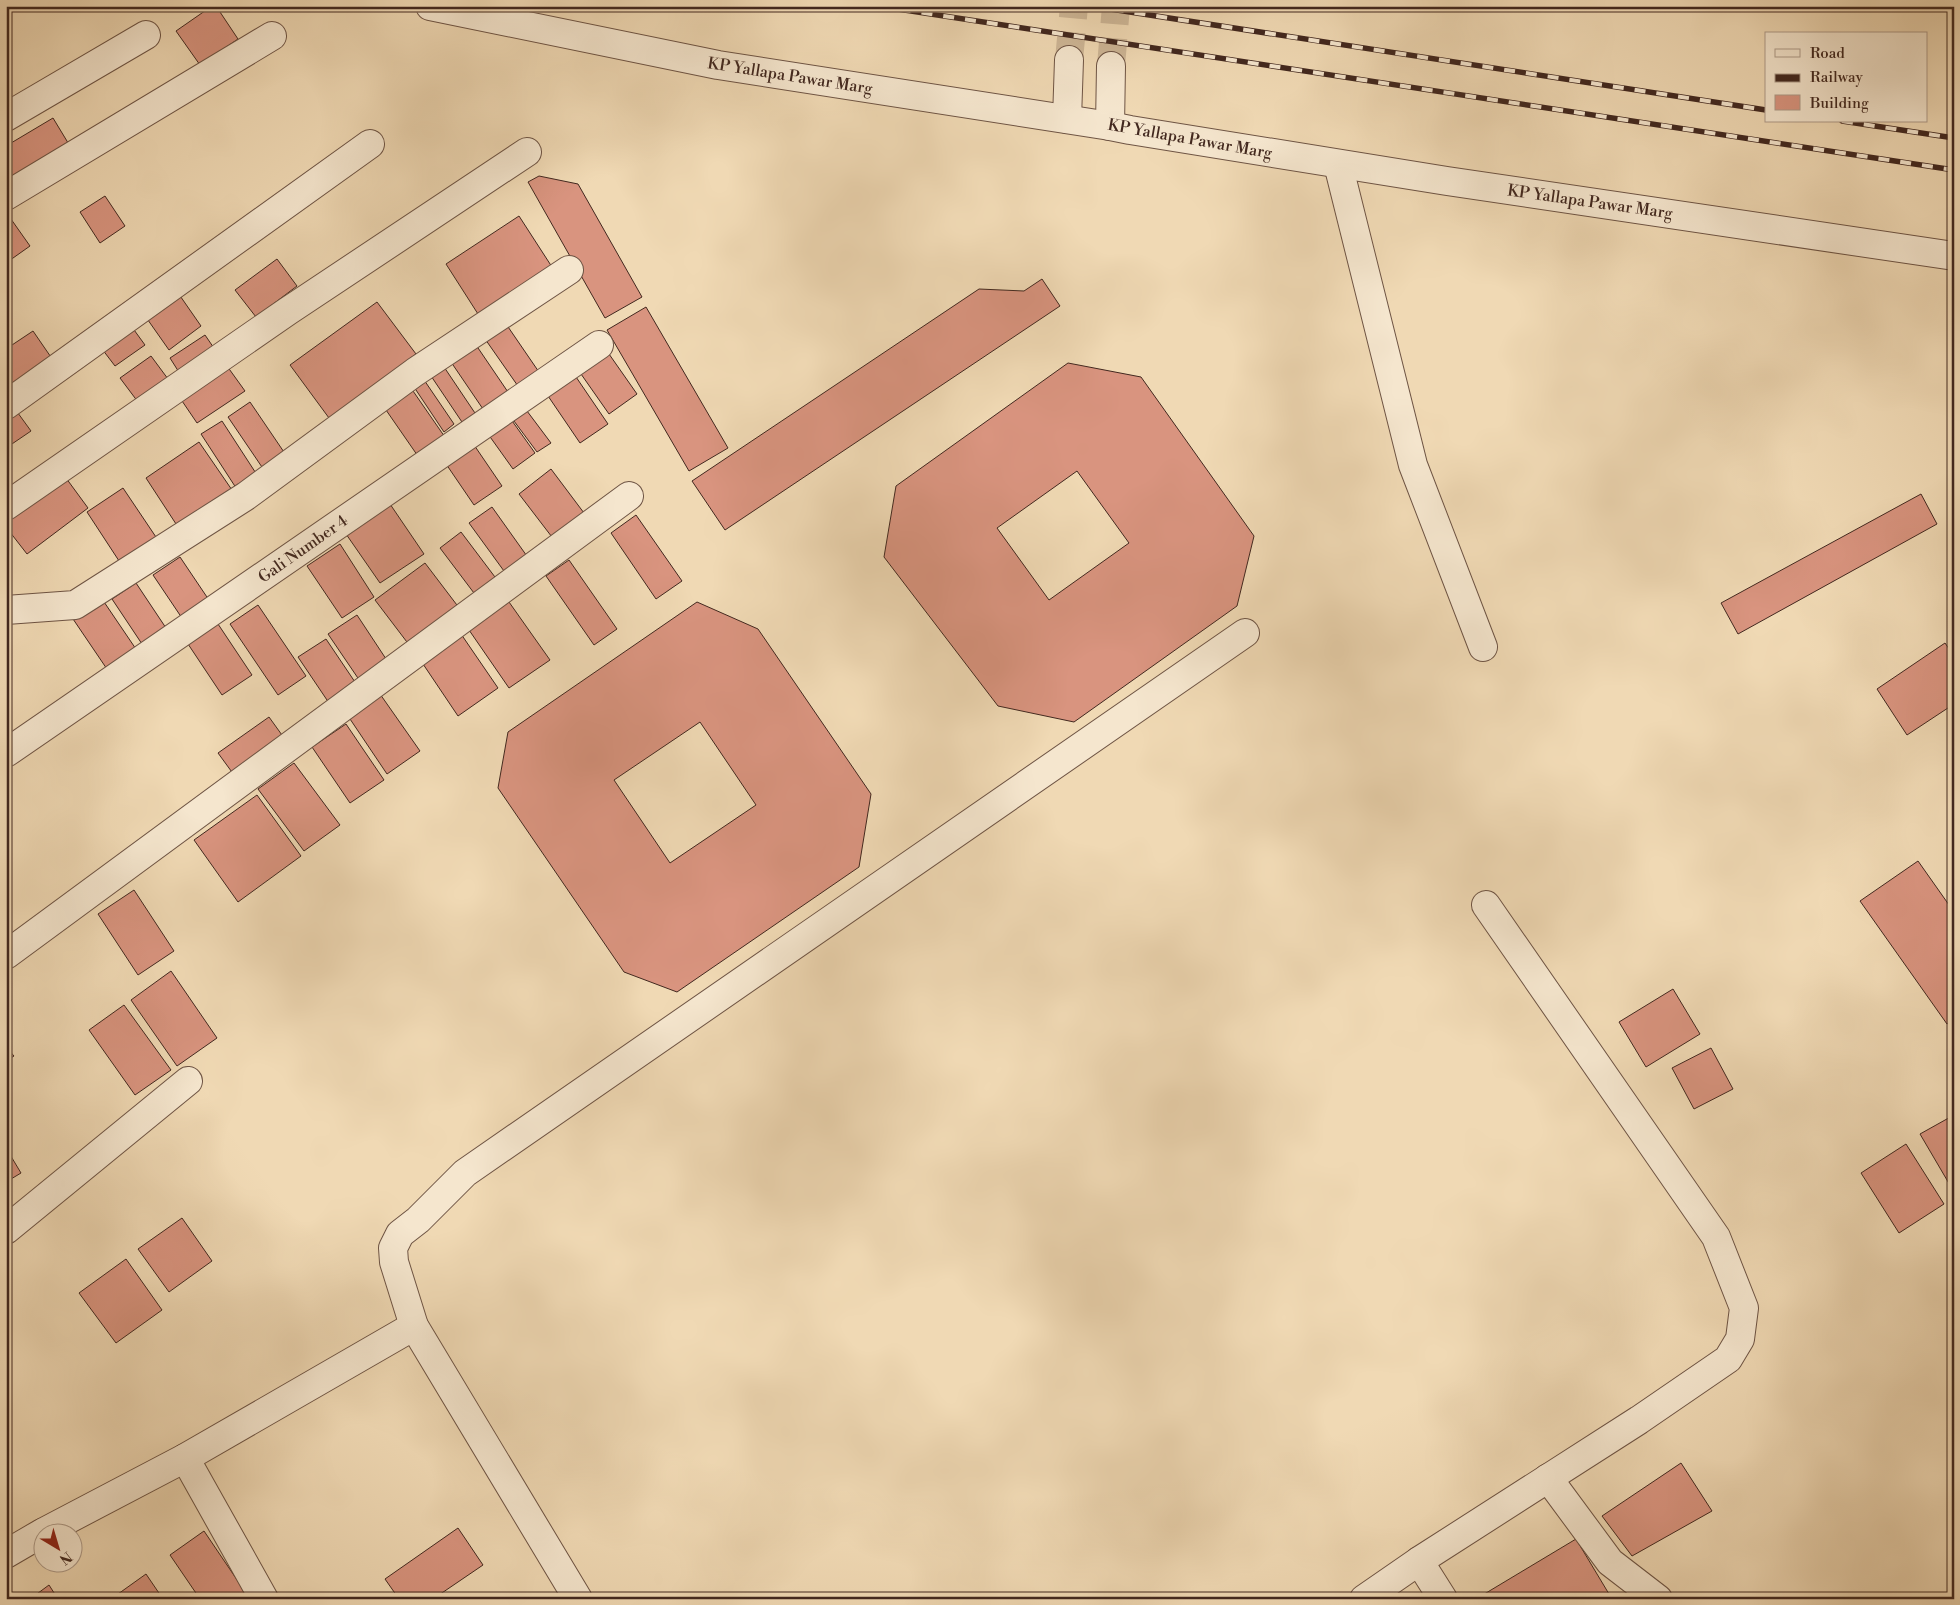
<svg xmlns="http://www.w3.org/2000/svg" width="1960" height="1605" font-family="'Libre Bodoni',serif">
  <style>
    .building { fill: #d9947f; stroke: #42281f; fill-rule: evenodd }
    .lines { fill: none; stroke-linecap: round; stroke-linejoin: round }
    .minor-tunnel { stroke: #cdb696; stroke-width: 28; stroke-dasharray: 28 14; stroke-linecap: butt }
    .minor-casing { stroke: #6e5444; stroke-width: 30 }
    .minor { stroke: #f5e6ce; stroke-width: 28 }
    .rail-casing { stroke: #42281f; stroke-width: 5.5 }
    .rail { stroke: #f5e6ce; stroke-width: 4; stroke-dasharray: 11; stroke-linecap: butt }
    .labels { text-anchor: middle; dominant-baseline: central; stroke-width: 4; stroke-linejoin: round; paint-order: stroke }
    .street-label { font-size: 16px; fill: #42281f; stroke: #f5e6ce }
  </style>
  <rect width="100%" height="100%" fill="#f0d9b4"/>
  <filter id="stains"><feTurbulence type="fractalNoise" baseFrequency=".004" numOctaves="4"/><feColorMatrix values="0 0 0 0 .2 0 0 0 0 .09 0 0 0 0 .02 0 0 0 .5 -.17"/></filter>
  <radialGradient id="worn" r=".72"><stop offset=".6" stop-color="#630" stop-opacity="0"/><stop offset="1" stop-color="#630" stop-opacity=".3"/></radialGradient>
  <!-- building -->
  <g class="building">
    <path d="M212,6H216L238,39L200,65L176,31Z"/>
    <path d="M53,118L73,151L6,191V146Z"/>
    <path d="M539,176L578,184L642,297L605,318L528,182Z"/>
    <path d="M105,196L125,226L100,243L80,212Z"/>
    <path d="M6,212L30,246L6,263Z"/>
    <path d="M519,216L552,267L478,314L446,264Z"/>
    <path d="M277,259L297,286L256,317L235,290Z"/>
    <path d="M1042,279L1060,306L725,530L692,481L979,289L1024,291Z"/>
    <path d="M176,290L201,326L169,350L143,313Z"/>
    <path d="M377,302L416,354L329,418L290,365Z"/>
    <path d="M646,307L728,448L689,471L607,330Z"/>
    <path d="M504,321L541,375L520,389L483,336Z"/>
    <path d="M129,323L145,345L115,366L99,345Z"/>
    <path d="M33,331L55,363L6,396V349Z"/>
    <path d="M205,335L218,354L182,377L170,358Z"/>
    <path d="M602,344L637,394L609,414L574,364Z"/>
    <path d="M476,345L510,395L485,412L451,362Z"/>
    <path d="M151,356L171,383L141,406L120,378Z"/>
    <path d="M440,361L479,419L466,428L427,370Z"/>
    <path d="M1068,363L1141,377L1254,536L1237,606L1074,722L998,706L884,557L896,486ZM1077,471L1129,543L1049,600L997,528Z"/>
    <path d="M227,366L245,391L197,423L180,398Z"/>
    <path d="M420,374L454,424L444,432L410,381Z"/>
    <path d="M574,374L608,424L580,443L546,393Z"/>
    <path d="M413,391L449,443L422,462L386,410Z"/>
    <path d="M250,402L288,458L266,473L228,417Z"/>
    <path d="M524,407L551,443L537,452L511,417Z"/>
    <path d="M15,409L31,431L6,448V415Z"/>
    <path d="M505,411L535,453L513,469L483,427Z"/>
    <path d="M222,421L261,481L240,494L201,434Z"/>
    <path d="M199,442L232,490L178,527L146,478Z"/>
    <path d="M472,442L502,486L474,505L444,461Z"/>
    <path d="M551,469L587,517L555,541L519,494Z"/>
    <path d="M66,478L88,508L27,554L6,527V523Z"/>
    <path d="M123,488L160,543L123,567L87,512Z"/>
    <path d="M1921,494L1937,524L1738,634L1721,603Z"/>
    <path d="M390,504L424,554L380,583L346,534Z"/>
    <path d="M492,507L534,566L512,582L469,523Z"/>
    <path d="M636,515L682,581L656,599L611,533Z"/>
    <path d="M461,532L501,585L480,601L440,548Z"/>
    <path d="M340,544L374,597L342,618L307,566Z"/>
    <path d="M180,557L215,609L188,627L153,575Z"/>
    <path d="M569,560L617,629L594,645L546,576Z"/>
    <path d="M425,563L463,613L413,650L375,600Z"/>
    <path d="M136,583L172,637L148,653L112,599Z"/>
    <path d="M100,596L140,655L111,675L71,616Z"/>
    <path d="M509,602L550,660L509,688L469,630Z"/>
    <path d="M697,602L758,629L871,794L859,867L677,992L624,972L498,788L508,732ZM700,722L756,805L670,863L614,780Z"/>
    <path d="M258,605L306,676L278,695L230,624Z"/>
    <path d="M357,615L392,668L364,687L328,634Z"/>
    <path d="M218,624L252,675L222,695L188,644Z"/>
    <path d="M461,634L498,688L458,716L421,661Z"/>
    <path d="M326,639L357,685L329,703L298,657Z"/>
    <path d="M1945,643L1954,656V704L1907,735L1877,689Z"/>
    <path d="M380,694L420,751L387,774L348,716Z"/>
    <path d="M269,717L287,742L237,779L218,753Z"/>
    <path d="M346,724L384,780L350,803L312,747Z"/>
    <path d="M294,763L340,825L304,851L258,789Z"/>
    <path d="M257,795L301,856L238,902L194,840Z"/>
    <path d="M1918,861L1954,912V1019L1947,1024L1860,901Z"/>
    <path d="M134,890L174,951L138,975L98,914Z"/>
    <path d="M171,971L217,1038L177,1066L131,1000Z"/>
    <path d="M1673,989L1700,1034L1646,1067L1619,1022Z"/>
    <path d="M124,1005L171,1070L135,1095L89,1030Z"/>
    <path d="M6,1047L14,1056L6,1061Z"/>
    <path d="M1711,1048L1733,1089L1694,1109L1672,1068Z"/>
    <path d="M1954,1115V1192L1920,1134Z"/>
    <path d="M1906,1144L1944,1204L1899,1233L1861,1173Z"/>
    <path d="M6,1148L21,1173L6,1182Z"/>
    <path d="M182,1218L212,1261L169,1292L138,1249Z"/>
    <path d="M126,1259L162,1310L116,1343L79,1293Z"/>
    <path d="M1681,1463L1712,1511L1632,1556L1602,1516Z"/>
    <path d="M458,1528L483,1565L433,1599H399L385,1579Z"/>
    <path d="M204,1531L250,1599H200L170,1555Z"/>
    <path d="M1576,1539L1612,1599H1476Z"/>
    <path d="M146,1574L163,1599H111Z"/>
    <path d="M49,1585L58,1599H30Z"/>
  </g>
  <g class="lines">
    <!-- minor-tunnel -->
    <g class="minor-tunnel">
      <path d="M1069,60L1074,6"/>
      <path d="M1111,66L1116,6"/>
    </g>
    <!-- minor casing -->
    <g class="minor-casing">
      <g id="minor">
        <path d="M430,6L718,65L1110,126L1130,130L1447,181L1954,256"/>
        <path d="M6,117L146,35"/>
        <path d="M1067,119L1069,60"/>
        <path d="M1110,126L1111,66"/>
        <path d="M1338,164L1413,465L1483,647"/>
        <path d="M6,196L272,36"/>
        <path d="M6,405L370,144"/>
        <path d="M6,506L288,311L527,152"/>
        <path d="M6,610L75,605L246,496L415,372L569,270"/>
        <path d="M6,753L599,345"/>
        <path d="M6,955L629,496"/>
        <path d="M6,1230L188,1081"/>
        <path d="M185,1458L264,1599"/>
        <path d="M1548,1478L1610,1562L1658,1599"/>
        <path d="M44,1532L185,1458L414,1326"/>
        <path d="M6,1554L42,1533"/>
        <path d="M1419,1561L1443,1599"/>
        <path d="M578,1599L414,1326L394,1262L393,1248L400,1234L418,1220L465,1173L1245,633"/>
        <path d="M1364,1599L1419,1561L1639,1420L1728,1359L1740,1339L1744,1308L1716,1237L1486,905"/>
      </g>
    </g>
    <!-- minor -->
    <use href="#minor" class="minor"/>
    <!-- rail casing -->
    <g class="rail-casing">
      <g id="rail">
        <path d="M878,6L1954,170"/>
        <path d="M1091,6L1766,110"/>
        <path d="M1842,121L1954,138"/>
      </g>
    </g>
    <!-- rail -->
    <use href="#rail" class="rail"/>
  </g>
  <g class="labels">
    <!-- street labels -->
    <g class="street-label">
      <text transform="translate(790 76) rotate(9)">KP Yallapa Pawar Marg</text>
      <text transform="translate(1190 139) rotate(10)">KP Yallapa Pawar Marg</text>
      <text transform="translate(1590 202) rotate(8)">KP Yallapa Pawar Marg</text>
      <text transform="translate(303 549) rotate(-35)">Gali Number 4</text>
    </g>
  </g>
  <!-- margin -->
  <rect width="1960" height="1605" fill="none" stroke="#f0d9b4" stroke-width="25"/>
  <rect x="8" y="8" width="1945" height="1590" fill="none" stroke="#42281f" stroke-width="2.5"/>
  <rect x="12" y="12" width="1935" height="1580" fill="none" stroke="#42281f"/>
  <!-- legend -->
  <rect x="1765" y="32" width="162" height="90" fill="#f5e6ce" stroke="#ad9a88"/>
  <rect x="1775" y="49" width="25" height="8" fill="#f5e6ce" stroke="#ad9a88"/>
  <text x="1810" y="58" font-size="15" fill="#42281f">Road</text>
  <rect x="1775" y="74" width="25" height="8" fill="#42281f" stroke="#ad9a88"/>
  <text x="1810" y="82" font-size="15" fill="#42281f">Railway</text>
  <rect x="1775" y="95" width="25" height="15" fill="#d9947f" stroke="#ad9a88"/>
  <text x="1810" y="108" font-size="15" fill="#42281f">Building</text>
  <!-- north arrow -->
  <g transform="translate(58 1548) rotate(142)"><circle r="24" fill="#f5e6ce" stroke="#ad9a88"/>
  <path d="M0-4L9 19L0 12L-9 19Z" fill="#8f2418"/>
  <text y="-8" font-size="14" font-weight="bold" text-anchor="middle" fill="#42281f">N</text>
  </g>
  <rect width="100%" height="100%" filter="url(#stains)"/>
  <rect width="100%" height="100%" fill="url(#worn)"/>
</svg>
